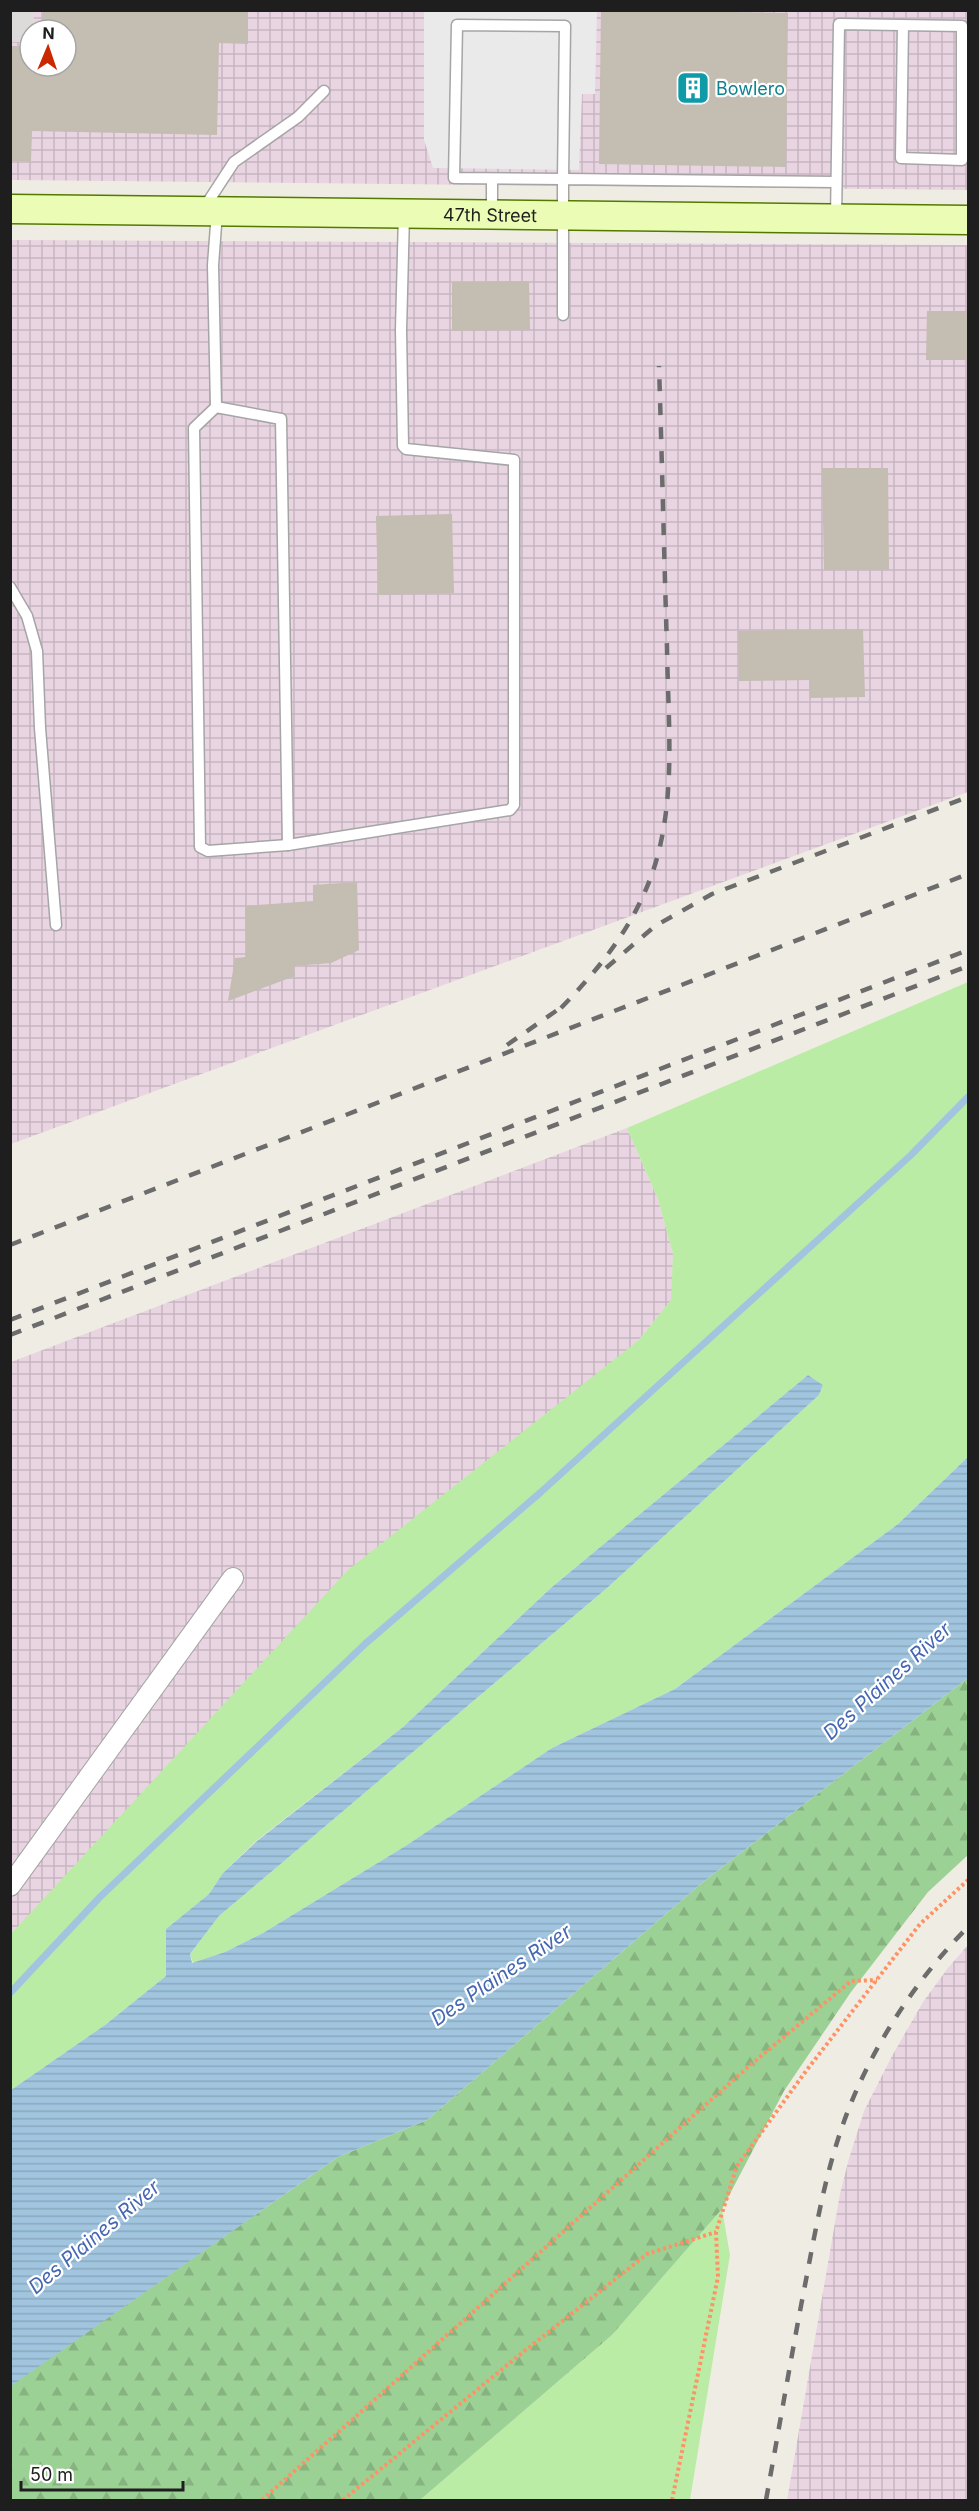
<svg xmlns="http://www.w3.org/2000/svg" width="979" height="2511" font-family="Inter,sans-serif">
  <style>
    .residential { fill: #dcdbda }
    .industrial { fill: url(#industrial-grid) }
    .grass { fill: #bbeca6 }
    .forest { fill: url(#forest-firs) }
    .parking { fill: #eaeaea }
    .water { fill: url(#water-rules) }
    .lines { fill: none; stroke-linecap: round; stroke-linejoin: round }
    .stream { stroke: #a1c5df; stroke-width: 7 }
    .building { fill: #c4bdb2 }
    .service-casing { stroke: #a5a5a5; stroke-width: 13 }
    .minor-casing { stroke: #a5a5a5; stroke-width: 22 }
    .secondary-casing { stroke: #557900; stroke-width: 31 }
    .path { stroke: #ff9264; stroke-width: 4; stroke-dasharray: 3 3; stroke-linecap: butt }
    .service { stroke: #fff; stroke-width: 10 }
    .minor { stroke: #fff; stroke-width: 20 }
    .secondary { stroke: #ebfdb4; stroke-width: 28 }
    .rail { stroke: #6c6c6c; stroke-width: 4.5; stroke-dasharray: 12 12; stroke-linecap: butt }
    .labels { text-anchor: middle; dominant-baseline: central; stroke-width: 4.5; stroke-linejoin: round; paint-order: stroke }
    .culture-label { font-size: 18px; fill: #0d838f; stroke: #fff; text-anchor: start }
    .street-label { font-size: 18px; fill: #1e1e1e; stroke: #fff }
    .water-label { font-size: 20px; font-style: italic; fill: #4567b2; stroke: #fff }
  </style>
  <defs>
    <pattern id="industrial-grid" width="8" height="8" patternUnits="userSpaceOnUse" patternTransform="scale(1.5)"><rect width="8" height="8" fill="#e9d4e1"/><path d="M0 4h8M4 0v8" fill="none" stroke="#c7b6c1"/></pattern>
    <pattern id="forest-firs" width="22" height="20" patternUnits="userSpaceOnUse" patternTransform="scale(1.5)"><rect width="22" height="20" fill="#9cd195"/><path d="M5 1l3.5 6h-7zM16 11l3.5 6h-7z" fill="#86b380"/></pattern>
    <pattern id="water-rules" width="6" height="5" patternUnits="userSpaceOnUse" patternTransform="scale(1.5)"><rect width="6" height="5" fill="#a1c5df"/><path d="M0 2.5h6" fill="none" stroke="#8aa9bf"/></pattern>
  </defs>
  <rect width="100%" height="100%" fill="#efede3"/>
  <!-- residential -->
  <path class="residential" d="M11,11H34L33,30H30V42H11Z"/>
  <!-- industrial -->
  <g class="industrial">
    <path d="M34,11H968V190L11,180V42H30V66H66V30H33Z"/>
    <path d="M11,240L968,245V792L11,1144Z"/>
    <path d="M627,1128L658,1199L673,1254L672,1299L639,1340L11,1935V1362Z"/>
    <path d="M968,1945V2500H787L840,2194L848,2162L864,2111L892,2056L923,2002L948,1968Z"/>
  </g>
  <!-- grass -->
  <g class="grass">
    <path d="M968,982V1457L898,1524L675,1689L552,1748L407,1845L263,1933L225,1952L193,1963L190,1954L219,1916L607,1588L819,1395L823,1385L808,1375L552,1587L403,1727L256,1841L223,1873L209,1894L166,1929V1976L105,2025L11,2090L10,1935L348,1570L639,1340L671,1300L673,1254L658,1199L627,1128Z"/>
    <path d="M722,2209L730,2255L690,2500H420L612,2335Z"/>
  </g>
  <!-- forest -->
  <path class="forest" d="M968,1678V1855L928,1892L851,1992L784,2091L722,2209L612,2335L420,2500H11L10,2386L338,2157L427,2120L703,1882Z"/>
  <!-- parking -->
  <path class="parking" d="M424,11L597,12L595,94H582L579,170L433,168L424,140Z"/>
  <!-- water -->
  <path class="water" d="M808,1375L823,1385L819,1395L607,1588L219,1916L190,1954L192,1963L225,1952L263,1933L407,1845L552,1748L675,1689L898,1524L968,1457V1678L703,1882L427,2120L338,2157L11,2386V2090L105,2025L166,1976V1929L209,1894L223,1873L257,1841L403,1727L552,1587Z"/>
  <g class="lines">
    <!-- stream -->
    <path class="stream" d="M10,1993L100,1897L365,1644L541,1492L911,1155L968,1097"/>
  </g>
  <!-- building -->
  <g class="building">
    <path d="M43,10L248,12V44L219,43L217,135L32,131L31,161H10V46H30V66H66V30H42Z"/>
    <path d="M601,10L788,13L786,167L599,164Z"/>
    <path d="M529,281L530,330L452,331V282Z"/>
    <path d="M927,311H969V360H926Z"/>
    <path d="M822,468H888L889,570H824Z"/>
    <path d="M452,514L454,593L378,595L376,516Z"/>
    <path d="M863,629L865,697L810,698L809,680L739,681L738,631Z"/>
    <path d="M357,882L359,950L331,963L294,966L295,976L228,1001L235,958L246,957L245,906L313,901V885Z"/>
  </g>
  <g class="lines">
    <!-- service casing -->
    <g class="service-casing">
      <g id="service">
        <path d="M457,25L565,26L563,179L454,178Z"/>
        <path d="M492,179V214"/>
        <path d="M204,208L234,162L298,117L324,91"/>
        <path d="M217,212L213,265L216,407L194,428L200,847L208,851L288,845L510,810L514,805V460L406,449L403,446L401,330L404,214"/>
        <path d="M836,218L839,24L962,26V160L901,158L903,25"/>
        <path d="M563,315V179L836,182"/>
        <path d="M216,407L281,419L288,845"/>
        <path d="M10,587L27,616L37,651L40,728L56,925"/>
      </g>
    </g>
    <!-- minor casing -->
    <g class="minor-casing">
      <path id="minor" d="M10,1886L233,1578"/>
    </g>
    <!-- secondary casing -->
    <g class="secondary-casing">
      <g id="secondary">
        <path id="s1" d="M10,209L968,220"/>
      </g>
    </g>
    <!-- path -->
    <g class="path">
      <path d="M262,2500L748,2067L851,1981L877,1980"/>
      <path d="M343,2500L517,2357L647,2254L716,2232"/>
      <path d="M672,2500L718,2277L716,2232L737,2166L806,2071L920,1924L968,1880"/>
    </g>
    <!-- service -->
    <use href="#service" class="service"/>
    <!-- minor -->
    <use href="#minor" class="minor"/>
    <!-- secondary -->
    <use href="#secondary" class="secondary"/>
    <!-- rail -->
    <g class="rail">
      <path d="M606,968L655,926L712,894L968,797"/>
      <path d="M561,1008C600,968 633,927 652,874C677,802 668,724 667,648C664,554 662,460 659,366"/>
      <path d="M507,1045L566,1004"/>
      <path d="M10,1245L968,874"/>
      <path d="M10,1320L968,950"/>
      <path d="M10,1335L968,966"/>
      <path d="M766,2500C779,2429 791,2357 805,2285C815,2233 824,2180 841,2130C866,2056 913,1982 968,1927"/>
    </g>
  </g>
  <!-- icons -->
  <defs>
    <g id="building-square" transform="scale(1.725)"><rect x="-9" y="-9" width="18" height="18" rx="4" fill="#0f9aa8" stroke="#fff"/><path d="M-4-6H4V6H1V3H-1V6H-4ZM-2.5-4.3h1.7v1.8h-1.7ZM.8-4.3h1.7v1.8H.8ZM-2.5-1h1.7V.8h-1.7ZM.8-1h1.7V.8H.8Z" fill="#fff"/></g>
  </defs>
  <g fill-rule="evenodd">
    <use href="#building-square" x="693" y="88"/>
  </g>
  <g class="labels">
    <!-- culture labels -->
    <g class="culture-label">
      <text x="716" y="88">Bowlero</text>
    </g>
    <!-- street labels -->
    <g class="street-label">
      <text stroke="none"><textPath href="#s1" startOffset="480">47th Street</textPath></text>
    </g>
    <!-- water labels -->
    <g class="water-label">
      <text transform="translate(887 1681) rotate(-42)">Des Plaines River</text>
      <text transform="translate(501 1975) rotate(-34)">Des Plaines River</text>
      <text transform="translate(94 2237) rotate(-40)">Des Plaines River</text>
    </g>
  </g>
  <!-- border -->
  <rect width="979" height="2511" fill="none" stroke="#1e1e1e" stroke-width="24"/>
  <!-- north arrow -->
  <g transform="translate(48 48) rotate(2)"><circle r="28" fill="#ffffff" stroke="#a5a5a5" stroke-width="1.5"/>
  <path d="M0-4.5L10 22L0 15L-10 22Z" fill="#cb2700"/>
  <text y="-9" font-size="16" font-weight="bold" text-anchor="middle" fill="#1e1e1e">N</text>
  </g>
  <!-- scale -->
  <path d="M21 2481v9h162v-9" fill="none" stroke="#1e1e1e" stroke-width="3"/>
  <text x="30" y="2481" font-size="18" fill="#1e1e1e" stroke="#ffffff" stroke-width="4.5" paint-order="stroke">50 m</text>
</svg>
